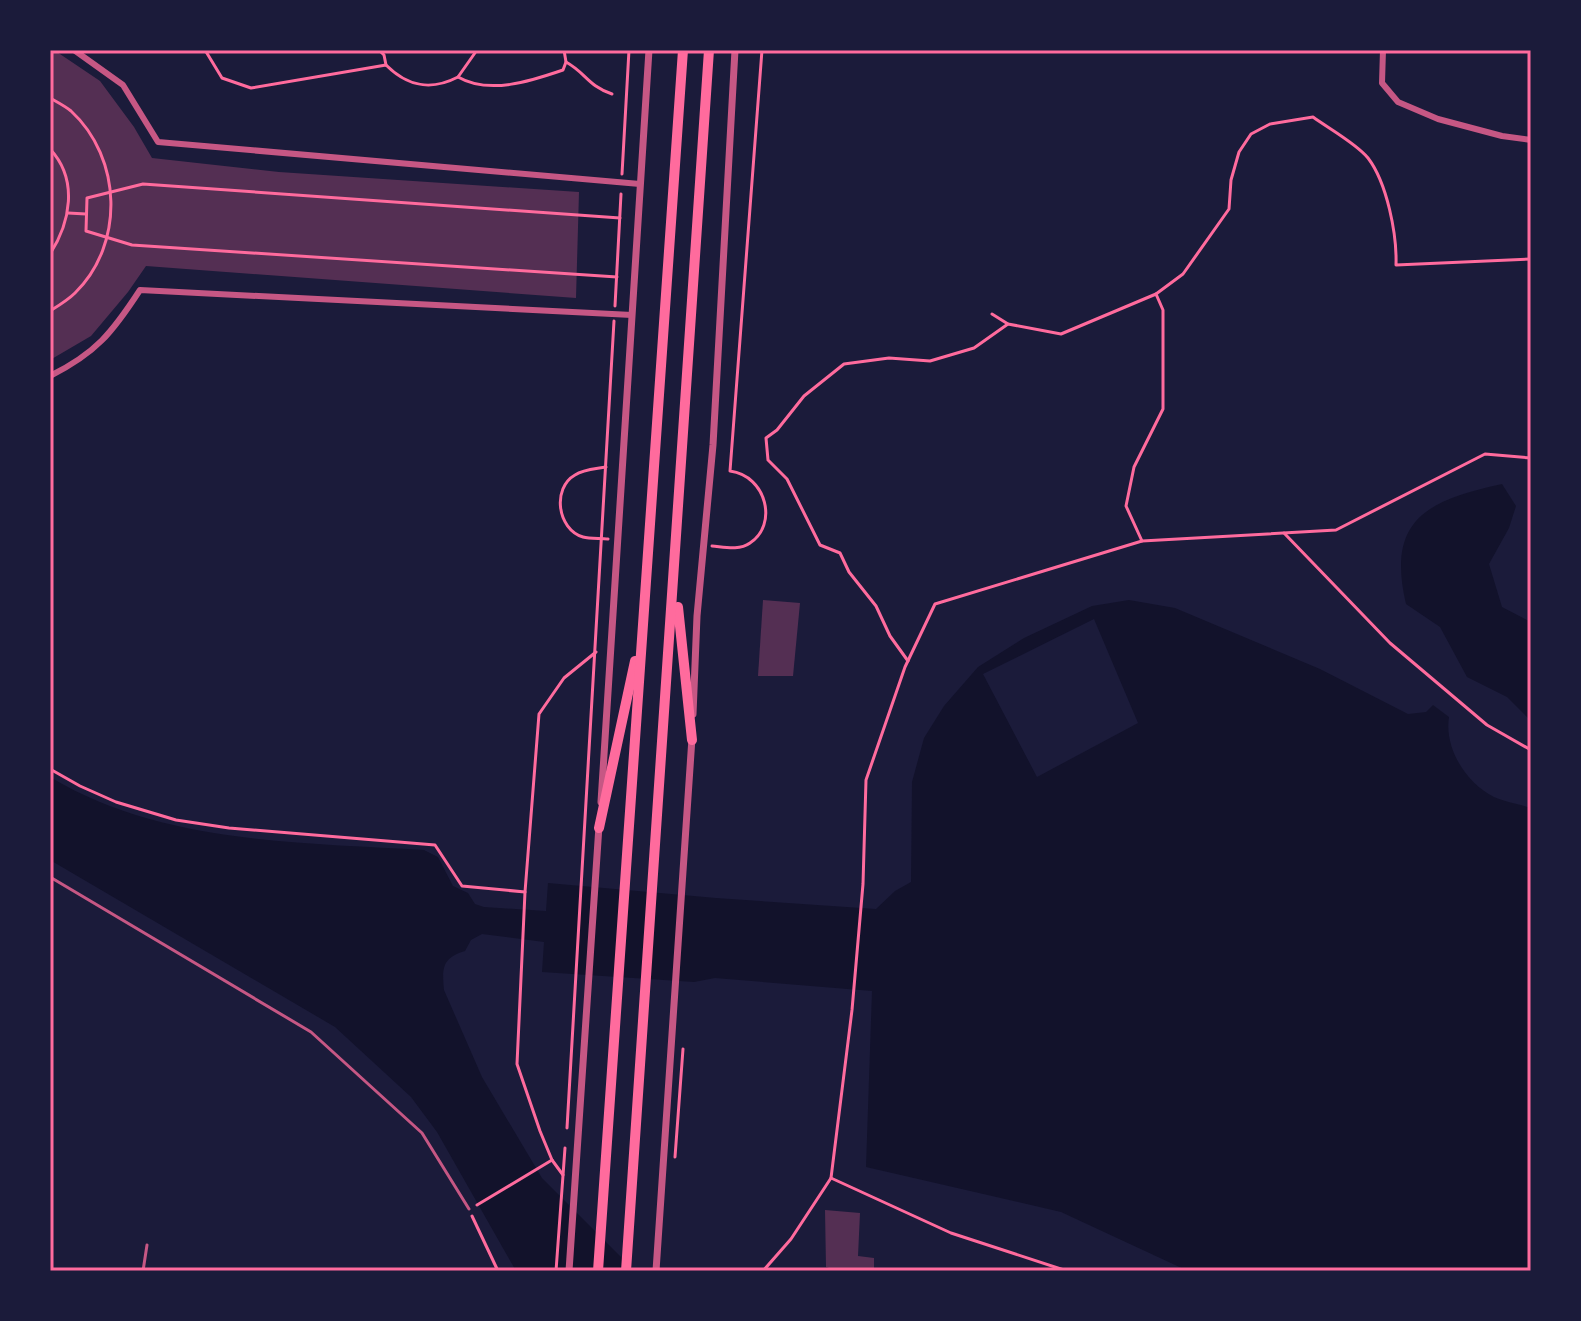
<svg xmlns="http://www.w3.org/2000/svg" width="1581" height="1321" font-family="'Times New Roman',serif">
  <style>
    .water { fill: #12122b }
    .pier { fill: #1b1b3a }
    .building { fill: #542f53 }
    .lines { fill: none; stroke-linecap: round; stroke-linejoin: round }
    .path { stroke: #ff6b9d; stroke-width: 3 }
    .service { stroke: #c65784; stroke-width: 3 }
    .minor { stroke: #c65784; stroke-width: 6 }
    .tertiary { stroke: #c65784; stroke-width: 7 }
    .trunk { stroke: #ff6b9d; stroke-width: 10 }
    .neatline { fill: none; stroke: #ff6b9d; stroke-width: 3 }
  </style>
  <rect width="100%" height="100%" fill="#1b1b3a"/>
  <!-- water -->
  <g class="water">
    <path d="M1502,484L1516,506L1509,528L1489,564L1502,607L1531,622V721L1507,697L1467,677L1440,627L1406,604C1386,519 1428,500 1502,484Z"/>
    <path d="M1129,600L1175,608L1320,669L1408,714L1426,712L1433,705L1449,717C1444,748 1466,783 1494,797C1505,802 1519,804 1531,808V1271H1188L1061,1212L866,1167L872,991L715,978L694,982L542,972L544,942L482,934L471,940L465,951C442,958 442,968 444,990L482,1077L542,1178L635,1271H516L437,1132L411,1097L335,1027L50,860V777C162,844 298,842 424,850L438,857L453,886L468,893L475,904L484,907L546,911L548,883L716,898L876,909L895,891L911,882L912,782L924,738L944,706L978,667L1024,638L1092,606Z"/>
  </g>
  <!-- pier -->
  <path class="pier" d="M1094,619L1138,723L1037,777L983,674Z"/>
  <!-- building -->
  <g class="building">
    <path d="M50,50H54L100,81L134,127L152,158L279,172L579,192L576,298L146,266L128,292L91,336L50,360Z"/>
    <path d="M763,600L800,603L793,676H758Z"/>
    <path d="M825,1210L860,1213L858,1256L874,1258V1271H839L826,1267Z"/>
  </g>
  <g class="lines">
    <!-- path -->
    <g class="path">
      <path d="M205,50L222,78L251,88L386,65C408,87 431,91 458,77C489,95 531,81 563,70L566,62L564,50"/>
      <path d="M379,50L384,55L386,65"/>
      <path d="M566,62C586,73 588,86 612,94"/>
      <path d="M458,77L477,50"/>
      <path d="M50,98C57,102 65,106 71,111C122,158 125,244 75,293C68,300 58,306 50,311"/>
      <path d="M50,149C79,180 70,223 50,254"/>
      <path d="M622,174L629,50"/>
      <path d="M68,213L86,214"/>
      <path d="M617,277L132,245L86,231L87,198L143,184L620,218"/>
      <path d="M1156,294L1183,274L1229,209L1231,180L1239,152L1251,134L1270,124L1313,117C1328,128 1357,144 1368,158C1387,183 1397,234 1396,265L1531,259"/>
      <path d="M615,306L621,194"/>
      <path d="M992,314L1008,324L1061,334L1156,294L1163,310V409L1134,467L1126,506L1142,541"/>
      <path d="M606,467C596,469 584,469 575,475C552,488 557,529 583,537C590,539 601,538 608,539"/>
      <path d="M1284,533L1390,643L1487,725L1531,750"/>
      <path d="M712,546C724,547 739,551 750,543C778,525 767,476 730,471L762,50"/>
      <path d="M908,661L890,636L876,606L849,572L840,553L820,545L787,479L768,460L766,438L777,430L804,396L844,364L889,358L930,361L974,348L1008,324"/>
      <path d="M50,769L80,786L116,802L176,820L229,828L435,845L462,886L525,892"/>
      <path d="M567,1128L614,321"/>
      <path d="M675,1157L683,1049"/>
      <path d="M563,1175L552,1160L540,1131L517,1064L525,892L539,714L564,678L596,652"/>
      <path d="M477,1205L552,1160"/>
      <path d="M472,1216L498,1271"/>
      <path d="M556,1271L565,1148"/>
      <path d="M763,1271L791,1239L831,1178"/>
      <path d="M1067,1271L951,1233L831,1178L852,1010L863,884L866,780L905,667L935,604L1142,541L1336,530L1485,454L1531,458"/>
    </g>
    <!-- service -->
    <g class="service">
      <path d="M50,877L311,1032L422,1133L469,1209"/>
      <path d="M143,1271L147,1245"/>
    </g>
    <!-- minor -->
    <g class="minor">
      <path d="M74,50L123,85L158,142L640,184"/>
      <path d="M1383,50L1382,83L1398,102L1438,119L1502,136L1531,140"/>
      <path d="M50,376C96,353 112,333 140,290L632,315"/>
    </g>
    <!-- tertiary -->
    <g class="tertiary">
      <path d="M693,714L697,616L713,445L735,50"/>
      <path d="M601,802L649,50"/>
      <path d="M569,1271L599,826"/>
      <path d="M656,1271L692,738"/>
    </g>
    <!-- trunk -->
    <g class="trunk">
      <path d="M678,607L692,740"/>
      <path d="M599,828L635,661"/>
      <path d="M598,1271L683,50"/>
      <path d="M626,1271L709,50"/>
    </g>
  </g>
  <!-- border -->
  <rect width="1581" height="1321" fill="none" stroke="#1b1b3a" stroke-width="104"/>
  <rect x="52" y="52" width="1477" height="1217" class="neatline"/>
</svg>
